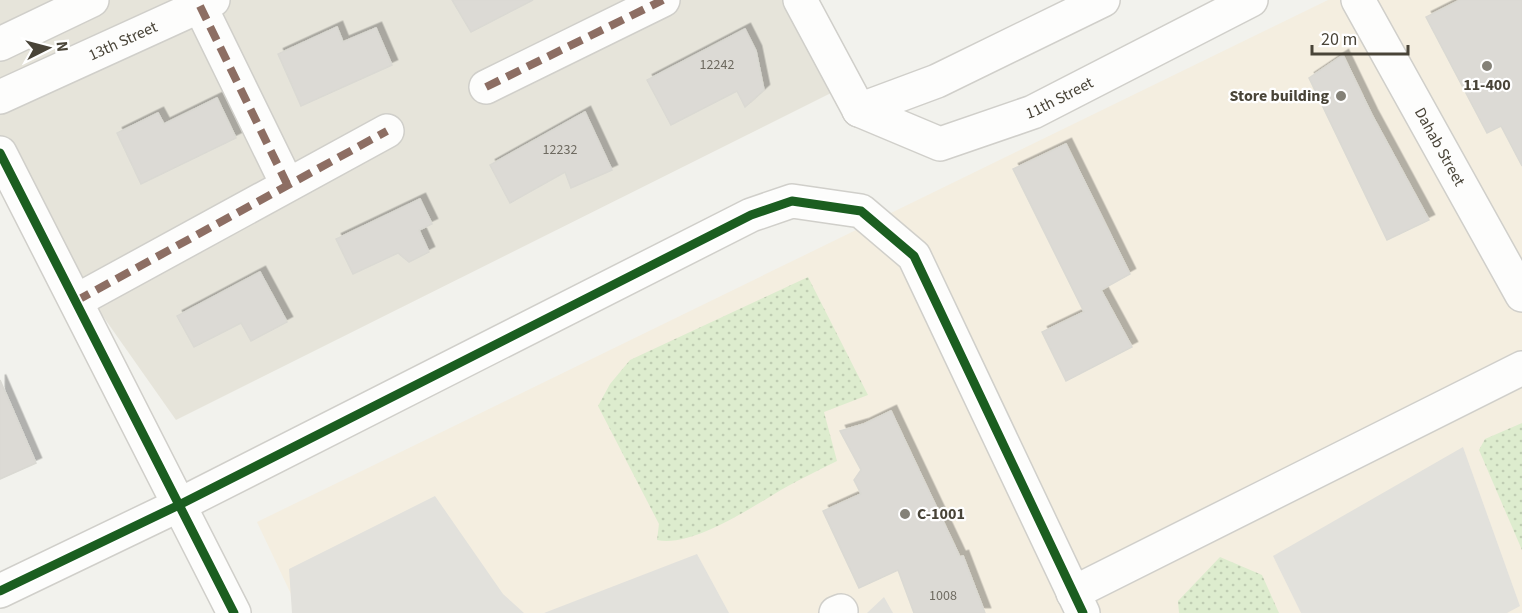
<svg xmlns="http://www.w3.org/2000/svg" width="1522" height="613" font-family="'Source Sans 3',sans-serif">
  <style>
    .residential { fill: #e6e4da }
    .commercial { fill: #f4eee0 }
    .grass { fill: url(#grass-dots) }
    .parking { fill: #e2e1dc }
    .building { fill: #dcdad5; stroke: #dad9d3; stroke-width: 1.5; filter: url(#shadow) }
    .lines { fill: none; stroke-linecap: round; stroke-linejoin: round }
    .minor-casing { stroke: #d0cfca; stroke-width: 36 }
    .minor { stroke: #fdfdfc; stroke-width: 33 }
    .quiet { stroke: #8d6e63; stroke-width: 8; stroke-dasharray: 15 8; stroke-linecap: butt }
    .cycleway-casing { stroke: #fff; stroke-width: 13 }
    .cycleway { stroke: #1b5e20; stroke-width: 9 }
    .poi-dot { fill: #848177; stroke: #fff; stroke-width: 2 }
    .labels { text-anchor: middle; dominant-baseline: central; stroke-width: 4.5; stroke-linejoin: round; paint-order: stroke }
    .number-label { font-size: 14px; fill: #6e6a60 }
    .street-label { font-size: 16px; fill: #494438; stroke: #fff }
    .poi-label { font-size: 16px; font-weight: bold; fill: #494438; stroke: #fff }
  </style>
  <defs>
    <pattern id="grass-dots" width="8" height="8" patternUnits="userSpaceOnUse" patternTransform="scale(1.5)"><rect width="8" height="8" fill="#ddecce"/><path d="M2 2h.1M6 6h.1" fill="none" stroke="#bfccb2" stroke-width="1.8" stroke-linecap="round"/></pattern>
    <filter id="shadow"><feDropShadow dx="5.5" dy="-5.5" stdDeviation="0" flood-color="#0004"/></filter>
  </defs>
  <rect width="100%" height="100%" fill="#f2f2ed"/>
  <!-- residential -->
  <path class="residential" d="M0,0H788L831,93L176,420L0,170Z"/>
  <!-- commercial -->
  <path class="commercial" d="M1328,0H1522V613H300L257,522Z"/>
  <!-- grass -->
  <g class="grass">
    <path d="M808,277L868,395L824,412L837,461C821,469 804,477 788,486C756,504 694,548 657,540L659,524L598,406L610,384L630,360Z"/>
    <path d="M1522,423V550L1479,450L1485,439Z"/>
    <path d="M1220,557L1262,575L1279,613H1179L1178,601Z"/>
  </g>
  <!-- parking -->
  <g class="parking">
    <path d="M1463,447L1520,606L1507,613H1301L1273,556Z"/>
    <path d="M435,496L503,594L524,613H292L289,569Z"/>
    <path d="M697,554L729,613H544Z"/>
    <path d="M884,597L893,613H867Z"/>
  </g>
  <!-- building -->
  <g class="building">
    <path d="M452,0H533L471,32Z"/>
    <path d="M1460,0H1522V166L1501,126L1487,133L1426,17Z"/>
    <path d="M337,27L343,42L376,28L392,65L301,106L278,54Z"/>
    <path d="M745,29L756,51L764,90L745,107L737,91L671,125L647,80Z"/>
    <path d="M1343,55L1372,115L1429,220L1387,240L1309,78Z"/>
    <path d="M217,98L236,138L141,184L117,133L158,113L164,124Z"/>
    <path d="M585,112L612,170L571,188L565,172L510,203L490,165Z"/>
    <path d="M1066,144L1130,274L1101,290L1132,347L1066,381L1042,332L1084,312L1013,169Z"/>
    <path d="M420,199L432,224L419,230L429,252L409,262L398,253L353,274L336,239Z"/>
    <path d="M260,272L287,322L251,341L241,323L194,347L177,316Z"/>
    <path d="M0,380L36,463L0,479Z"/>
    <path d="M891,411L960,557L963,556L985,613H914L898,570L859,588L823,511L861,494L854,480L861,470L840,431L864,424Z"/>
  </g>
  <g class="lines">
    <!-- minor casing -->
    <g class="minor-casing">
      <g id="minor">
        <path d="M800,0L859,110"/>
        <path id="s1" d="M1358,0L1522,295"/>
        <path d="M200,6L287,184"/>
        <path d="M0,44L92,0"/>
        <path d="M486,87L663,0"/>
        <path id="s2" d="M0,97L213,0"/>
        <path id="s3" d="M859,110L940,144L1033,112L1251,0"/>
        <path d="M859,110L937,81L1103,0"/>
        <path d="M0,153L234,613"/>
        <path d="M76,301L387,131"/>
        <path d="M0,591L179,505L751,215L792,201L861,211L914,256L1083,613"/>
        <path d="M1073,593L1522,368"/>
        <path d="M836,613L841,611"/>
      </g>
    </g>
    <!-- minor -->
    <use href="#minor" class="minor"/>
    <!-- quiet -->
    <g class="quiet">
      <path d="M200,6L287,184"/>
      <path d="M486,87L663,0"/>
      <path d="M76,301L387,131"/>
    </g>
    <!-- cycleway casing -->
    <g class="cycleway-casing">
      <g id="cycleway">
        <path d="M0,153L234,613"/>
        <path d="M0,591L179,505L751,215L792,201L861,211L914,256L1083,613"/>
      </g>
    </g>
    <!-- cycleway -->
    <use href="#cycleway" class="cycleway"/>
  </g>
  <!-- markers -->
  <g class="poi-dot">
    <circle cx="1487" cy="66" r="6"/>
    <circle cx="1341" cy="96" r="6"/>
    <circle cx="905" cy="514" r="6"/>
  </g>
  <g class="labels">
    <!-- number labels -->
    <g class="number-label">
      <text x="717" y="65">12242</text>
      <text x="560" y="150">12232</text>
      <text x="943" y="596">1008</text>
    </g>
    <!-- street labels -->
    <g class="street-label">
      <text stroke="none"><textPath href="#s2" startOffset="135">13th Street</textPath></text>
      <text stroke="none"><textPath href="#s3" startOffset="216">11th Street</textPath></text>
      <text stroke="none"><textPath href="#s1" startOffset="168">Dahab Street</textPath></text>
    </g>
    <!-- poi labels -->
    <g class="poi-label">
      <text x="1487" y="85">11-400</text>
      <text x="1329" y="96" text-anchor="end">Store building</text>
      <text x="917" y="514" text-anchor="start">C-1001</text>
    </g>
  </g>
  <!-- north arrow -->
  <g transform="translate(48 48) rotate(84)" stroke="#ffffff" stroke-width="4.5" paint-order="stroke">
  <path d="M0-4.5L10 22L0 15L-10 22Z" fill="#494438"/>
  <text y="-9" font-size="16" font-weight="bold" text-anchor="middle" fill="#494438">N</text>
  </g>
  <!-- scale -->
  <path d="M1312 45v9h96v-9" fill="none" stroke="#494438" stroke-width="3"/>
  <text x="1321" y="45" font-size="18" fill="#494438" stroke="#ffffff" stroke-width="4.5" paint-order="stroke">20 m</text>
</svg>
